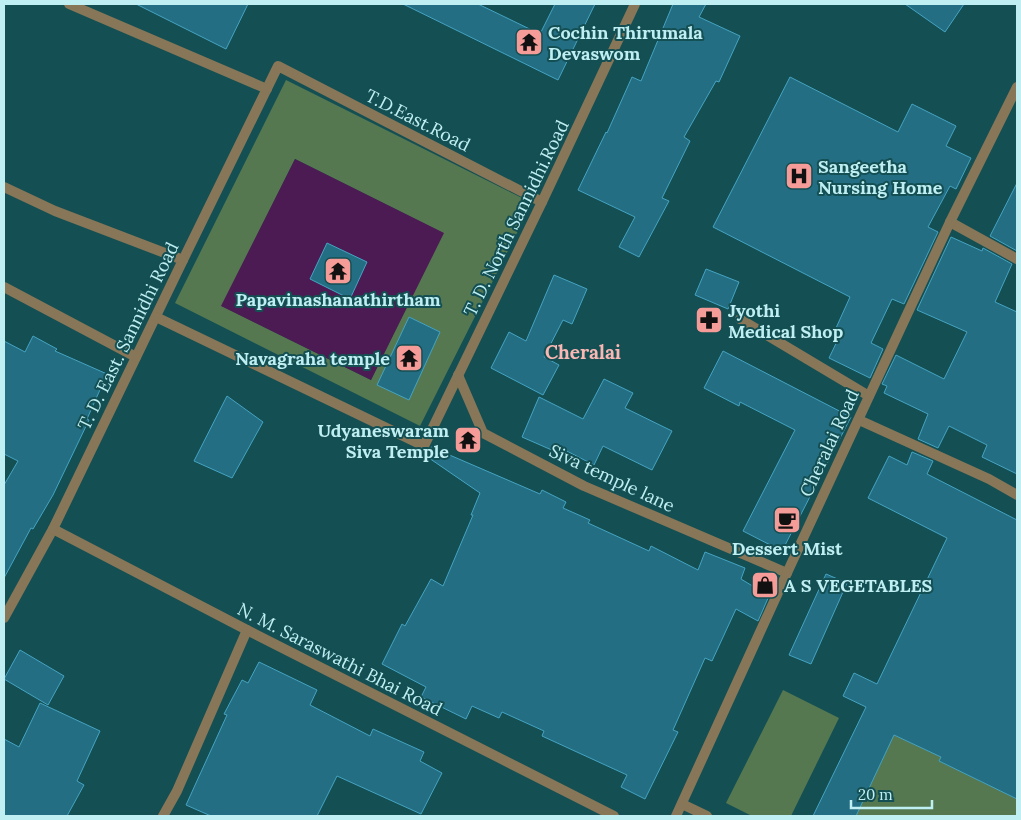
<svg xmlns="http://www.w3.org/2000/svg" width="1021" height="820" font-family="Lora,serif">
  <style>
    .green { fill: #557851; fill-rule: evenodd }
    .water { fill: #4c1b53; fill-rule: evenodd }
    .building { fill: #246e84; stroke: #45a4c2 }
    .lines { fill: none; stroke-linecap: round; stroke-linejoin: round }
    .service { stroke: #877657; stroke-width: 10 }
    .pedestrian { stroke: #877657; stroke-width: 10 }
    .minor { stroke: #877657; stroke-width: 10 }
    .tertiary { stroke: #877657; stroke-width: 10 }
    .labels { text-anchor: middle; dominant-baseline: central; stroke-width: 4; stroke-linejoin: round; paint-order: stroke }
    .poi-label { font-size: 18px; font-weight: bold; fill: #bfeff3; stroke: #134f53; text-anchor: start }
    .street-label { font-size: 18px; fill: #bfeff3; stroke: #134f53 }
    .neighbourhood-label { font-size: 19px; font-weight: bold; fill: #fbb7b3; stroke: #134f53 }
  </style>
  <rect width="100%" height="100%" fill="#134f53"/>
  <!-- green -->
  <g class="green">
    <path d="M286,80L532,203L420,426L175,303ZM295,159L443,233L371,380L222,306ZM409,317L440,332L408,400Z"/>
    <path d="M783,690L839,718L791,816H752L726,803Z"/>
    <path d="M894,735L941,757L939,761L1017,799V816H856Z"/>
  </g>
  <!-- water -->
  <path class="water" d="M295,159L444,233L371,380L221,306ZM327,243L367,262L349,299L310,279Z"/>
  <!-- building -->
  <g class="building">
    <path d="M136,4H248L226,49Z"/>
    <path d="M403,4H478L540,34L555,4H595L558,80Z"/>
    <path d="M673,4H706L699,17L740,36L719,82L716,81L684,137L690,141L662,198L669,201L639,257L619,247L635,217L578,190L606,132L607,133L632,77L641,81Z"/>
    <path d="M905,4H964L945,32Z"/>
    <path d="M790,77L898,132L912,104L956,126L946,146L971,158L956,189L950,186L928,227L938,232L904,304L892,299L871,343L883,349L870,378L829,358L842,331L836,328L850,297L713,227Z"/>
    <path d="M1017,183V251L990,236Z"/>
    <path d="M951,237L982,251L983,248L1012,264L995,302L1017,312V474L982,457L987,445L949,426L938,448L918,439L928,414L884,393L887,386L882,384L896,355L944,379L967,332L917,310Z"/>
    <path d="M327,243L367,262L350,299L310,279Z"/>
    <path d="M706,269L739,282L728,309L695,295Z"/>
    <path d="M554,275L587,289L572,324L563,320L544,357L559,365L543,395L491,368L509,332L526,341Z"/>
    <path d="M409,317L440,332L409,400L377,385Z"/>
    <path d="M33,336L57,349L55,351L107,374L87,419L89,420L53,495L33,529L31,528L4,578V485L18,461L4,454V341L25,352Z"/>
    <path d="M723,351L851,417L782,551L743,531L795,430L740,402L739,406L704,388Z"/>
    <path d="M604,379L633,393L625,408L672,431L652,470L603,446L594,465L557,446L554,451L522,437L539,397L583,419Z"/>
    <path d="M227,396L263,422L232,478L194,461Z"/>
    <path d="M431,447L540,494L542,490L566,502L563,508L590,520L588,523L649,551L651,546L698,570L705,552L745,568L741,579L769,596L758,621L736,609L712,661L705,658L673,730L678,732L645,799L621,787L627,775L542,736L544,731L502,712L499,718L472,706L466,719L421,697L426,687L382,664L402,624L405,626L431,579L443,586L473,515H471L480,493L426,456Z"/>
    <path d="M912,452L933,461L927,474L1017,520V799L939,761L941,757L894,735L856,816H813L866,707L843,696L854,673L877,684L947,538L868,498L889,456L907,465Z"/>
    <path d="M826,574L847,583L811,664L789,655Z"/>
    <path d="M20,650L64,676L48,705L4,679Z"/>
    <path d="M259,662L317,690L310,705L370,736L373,729L424,752L420,761L442,773L421,814L337,776L317,816H211L186,805L227,715L224,714L242,680L248,683Z"/>
    <path d="M40,703L100,731L77,781L84,785L67,816H4V739L19,747Z"/>
  </g>
  <g class="lines">
    <!-- service -->
    <path class="service" d="M950,222L1017,259"/>
    <!-- pedestrian -->
    <path class="pedestrian" d="M183,260L278,66L542,202"/>
    <!-- minor -->
    <g class="minor">
      <path d="M69,4L267,89"/>
      <path d="M4,187L55,211L183,260L53,529L4,618"/>
      <path d="M4,287L136,357"/>
      <path d="M156,317L424,446L542,202L635,4"/>
      <path d="M740,319L869,396"/>
      <path d="M458,375L483,433L584,486L787,573"/>
      <path d="M859,420L989,479L1017,495"/>
      <path d="M53,529L247,630L614,816"/>
      <path d="M682,804L707,816"/>
      <path d="M163,816L177,791L247,630"/>
    </g>
    <!-- tertiary -->
    <path class="tertiary" d="M676,816L787,573L950,222L1017,87"/>
  </g>
  <!-- icons -->
  <defs>
    <g id="temple-square" transform="scale(1.4375)"><rect x="-9" y="-9" width="18" height="18" rx="4" fill="#f59b98" stroke="#134f53"/><path d="M0-6L5-2H3V0L6.5 2.5H4V6H1.5V3h-3V6H-4V2.5H-6.5L-3 0V-2H-5Z" fill="#111"/></g>
    <g id="hospital-square" transform="scale(1.4375)"><rect x="-9" y="-9" width="18" height="18" rx="4" fill="#f59b98" stroke="#134f53"/><path d="M-5-5h3v3.5h4V-5h3V5h-3V1.5h-4V5h-3Z" fill="#111"/></g>
    <g id="pharmacy-square" transform="scale(1.4375)"><rect x="-9" y="-9" width="18" height="18" rx="4" fill="#f59b98" stroke="#134f53"/><path d="M-2-6h4v4h4v4h-4v4h-4v-4h-4v-4h4Z" fill="#111"/></g>
    <g id="cafe-square" transform="scale(1.4375)"><rect x="-9" y="-9" width="18" height="18" rx="4" fill="#f59b98" stroke="#134f53"/><path d="M-5.5-4.5H6V0H3Q3 3.5 0 3.5H-2.5Q-5.5 3.5-5.5 0ZM3-3.2v2h1.7v-2ZM-6 4.5H4V6H-6Z" fill="#111"/></g>
    <g id="shop-square" transform="scale(1.4375)"><rect x="-9" y="-9" width="18" height="18" rx="4" fill="#f59b98" stroke="#134f53"/><path d="M-5-2.5h2.3a2.7 3.5 0 0 1 5.4 0H5L5.5 6h-11ZM-1.5-2.5h3a1.5 2.3 0 0 0-3 0Z" fill="#111"/></g>
  </defs>
  <g fill-rule="evenodd">
    <use href="#temple-square" x="529" y="42"/>
    <use href="#hospital-square" x="799" y="176"/>
    <use href="#temple-square" x="338" y="271"/>
    <use href="#pharmacy-square" x="709" y="320"/>
    <use href="#temple-square" x="409" y="358"/>
    <use href="#temple-square" x="468" y="440"/>
    <use href="#cafe-square" x="787" y="520"/>
    <use href="#shop-square" x="765" y="585"/>
  </g>
  <g class="labels">
    <!-- poi labels -->
    <g class="poi-label">
      <text x="548" y="32">Cochin Thirumala<tspan x="548" dy="21">Devaswom</tspan></text>
      <text x="818" y="166">Sangeetha<tspan x="818" dy="21">Nursing Home</tspan></text>
      <text x="338" y="299" text-anchor="middle">Papavinashanathirtham</text>
      <text x="728" y="310">Jyothi<tspan x="728" dy="21">Medical Shop</tspan></text>
      <text x="390" y="358" text-anchor="end">Navagraha temple</text>
      <text x="449" y="430" text-anchor="end">Udyaneswaram<tspan x="449" dy="21">Siva Temple</tspan></text>
      <text x="787" y="548" text-anchor="middle">Dessert Mist</text>
      <text x="784" y="585">A S VEGETABLES</text>
    </g>
    <!-- street labels -->
    <g class="street-label">
      <text transform="translate(418 120) rotate(27)">T.D.East.Road</text>
      <text transform="translate(516 218) rotate(-64)">T. D. North Sannidhi.Road</text>
      <text transform="translate(128 336) rotate(-64)">T. D. East. Sannidhi Road</text>
      <text transform="translate(829 443) rotate(-65)">Cheralai Road</text>
      <text transform="translate(612 478) rotate(25)">Siva temple lane</text>
      <text transform="translate(340 659) rotate(27)">N. M. Saraswathi Bhai Road</text>
    </g>
    <!-- neighbourhood labels -->
    <g class="neighbourhood-label">
      <text x="583" y="352">Cheralai</text>
    </g>
  </g>
  <!-- border -->
  <rect width="1021" height="820" fill="none" stroke="#bfeff3" stroke-width="10"/>
  <!-- scale -->
  <path d="M851 800v8h81v-8" fill="none" stroke="#bfeff3" stroke-width="2.5"/>
  <text x="858" y="800" font-size="15" fill="#bfeff3" stroke="#134f53" stroke-width="4" paint-order="stroke">20 m</text>
</svg>
